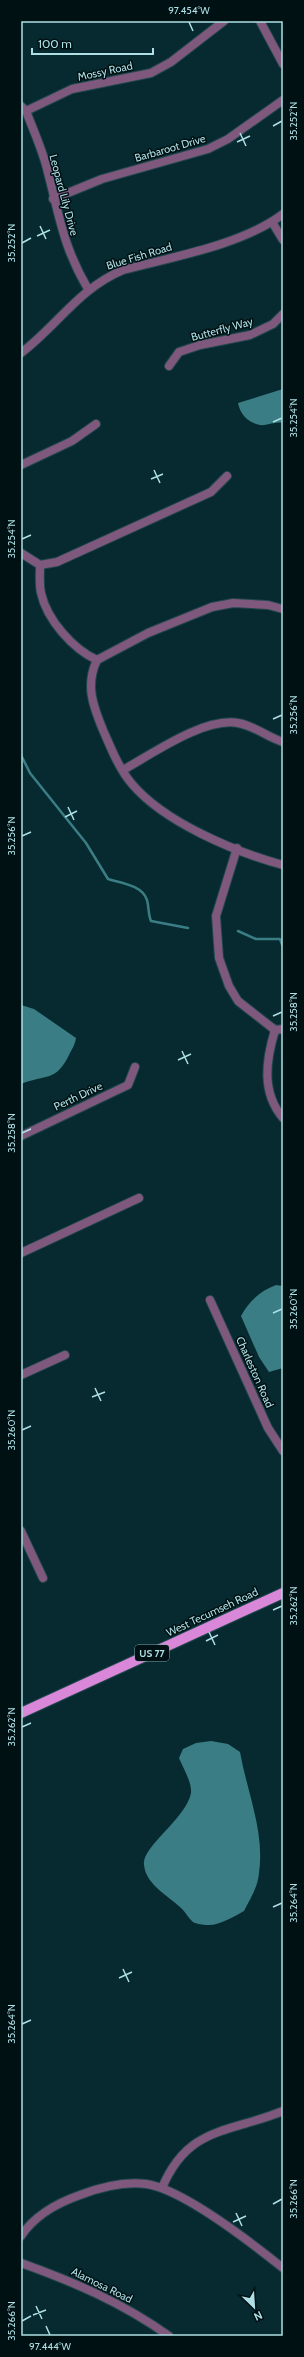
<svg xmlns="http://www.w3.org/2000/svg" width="304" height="2357" font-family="Cabin,sans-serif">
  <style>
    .water { fill: #3b7d85 }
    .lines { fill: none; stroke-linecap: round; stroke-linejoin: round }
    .stream { stroke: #3b7d85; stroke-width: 2.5 }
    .street-casing { stroke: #21474c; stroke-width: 10 }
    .primary-casing { stroke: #21474c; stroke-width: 12 }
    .street { stroke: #7f587e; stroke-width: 8 }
    .primary { stroke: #d988d9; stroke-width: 10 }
    .ticks { fill: none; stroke: #aedfe5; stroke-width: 1.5 }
    .labels { text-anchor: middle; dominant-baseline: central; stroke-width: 3; stroke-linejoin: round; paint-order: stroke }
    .shield { fill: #001114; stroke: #7aa1a6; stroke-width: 1 }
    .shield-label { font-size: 10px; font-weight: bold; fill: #aedfe5 }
    .street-label { font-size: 11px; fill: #aedfe5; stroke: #001114 }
    .neatline { fill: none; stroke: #aedfe5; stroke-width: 1.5 }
    .ticks-label { font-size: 10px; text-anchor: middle; fill: #aedfe5 }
  </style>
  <rect width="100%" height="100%" fill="#062a2f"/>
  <!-- water -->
  <g class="water">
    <path d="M283,389V423C275,421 267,426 260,425C248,423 240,414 238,403Z"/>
    <path d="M21,1005L34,1009L76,1038C75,1045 72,1049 69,1055C56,1082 46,1074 21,1084Z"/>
    <path d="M276,1285L283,1286V1368L269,1372L259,1357L241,1316C249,1301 260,1291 276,1285Z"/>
    <path d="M211,1741L228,1744L240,1752C247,1792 265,1832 259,1873C258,1887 250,1899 244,1911C235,1916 219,1926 207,1925C204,1925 196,1924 193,1922C189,1919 186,1913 183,1910C171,1897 146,1886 144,1865C141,1847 186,1819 191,1793C192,1782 183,1768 179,1758L183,1749L196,1743Z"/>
  </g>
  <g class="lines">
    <!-- stream -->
    <g class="stream">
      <path d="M21,755L30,773L86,843L108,879C121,883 142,885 147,900C149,907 148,914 151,921L188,928"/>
      <path d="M238,931L256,939H280L283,947"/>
    </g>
    <!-- street casing -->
    <g class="street-casing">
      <g id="street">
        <path d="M260,21L283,64"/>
        <path d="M21,106L26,111C33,129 41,147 46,165C59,213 62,245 88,289"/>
        <path d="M26,111L72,89L151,73L171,62L224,21"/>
        <path d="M53,199L102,179L208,149L228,139L283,100"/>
        <path d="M272,222L283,240"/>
        <path d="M21,353C58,325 78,289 123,270C172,257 242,245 283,214"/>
        <path d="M169,366L179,352L200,345L250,335L273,324L283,314"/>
        <path d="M21,465L72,441L96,424"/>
        <path d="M21,553L40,565L57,562L211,492L227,476"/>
        <path d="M40,565C40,574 39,584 41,593C47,620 73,649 97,660C85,685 93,706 103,730C111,748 119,769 132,784C164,822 235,852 283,865"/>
        <path d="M97,660L148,633L212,607L233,603L268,605L283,609"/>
        <path d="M123,770C152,754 204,717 238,723C255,726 267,737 283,742"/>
        <path d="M237,848L216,916L219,958L229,986L238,1001L275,1030L283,1029"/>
        <path d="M275,1030C266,1060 261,1092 283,1118"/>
        <path d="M21,1136L128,1085L135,1067"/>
        <path d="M21,1253L139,1198"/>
        <path d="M210,1300L268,1428L283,1451"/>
        <path d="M21,1375L65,1355"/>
        <path d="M21,1531L43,1578"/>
        <path d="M162,2188C188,2126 229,2133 283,2111"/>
        <path d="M21,2236C35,2215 57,2203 80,2195C101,2187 123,2181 146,2184C183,2189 253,2244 283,2268"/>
        <path d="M21,2263C74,2282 123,2303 169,2336"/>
      </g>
    </g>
    <!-- primary casing -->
    <g class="primary-casing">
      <path id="primary" d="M21,1713L283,1593"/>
    </g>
    <!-- street -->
    <use href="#street" class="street"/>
    <!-- primary -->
    <use href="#primary" class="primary"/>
  </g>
  <!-- ticks -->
  <path class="ticks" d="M189,22L193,31M273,126L282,121M240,133L246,146M237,142L250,136M40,226L46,239M37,236L50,230M22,243L31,238M273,422L282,418M154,470L160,483M151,479L163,474M22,539L31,535M273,719L282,715M68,807L74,820M65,817L77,811M22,836L31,832M273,1016L282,1012M182,1051L188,1064M178,1060L191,1054M22,1133L31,1129M273,1313L282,1309M95,1388L101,1401M92,1397L105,1392M22,1430L31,1426M273,1610L282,1606M209,1632L215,1645M206,1641L218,1635M22,1727L31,1723M273,1907L282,1903M123,1969L129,1982M119,1978L132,1972M22,2024L31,2020M273,2204L282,2199M236,2213L242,2226M233,2222L246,2216M36,2306L42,2319M33,2315L46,2310M22,2321L31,2316M46,2326L50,2335"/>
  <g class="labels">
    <!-- shield labels -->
    <rect class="shield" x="135" y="1645" width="34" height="16" rx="3"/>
    <g class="shield-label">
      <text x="152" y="1653">US 77</text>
    </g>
    <!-- street labels -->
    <g class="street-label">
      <text transform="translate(105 71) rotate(-12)">Mossy Road</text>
      <text transform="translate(170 148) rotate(-16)">Barbaroot Drive</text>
      <text transform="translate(64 195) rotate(75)">Leopard Lily Drive</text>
      <text transform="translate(139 256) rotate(-17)">Blue Fish Road</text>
      <text transform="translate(222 329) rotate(-15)">Butterfly Way</text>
      <text transform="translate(78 1096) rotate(-25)">Perth Drive</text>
      <text transform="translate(255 1372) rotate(66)">Charleston Road</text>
      <text transform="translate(212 1612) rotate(-25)">West Tecumseh Road</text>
      <text transform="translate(102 2285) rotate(26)">Alamosa Road</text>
    </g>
  </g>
  <!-- border -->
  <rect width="304" height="2357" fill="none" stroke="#001114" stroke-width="44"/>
  <!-- north arrow -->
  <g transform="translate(254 2307) rotate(155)" stroke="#001114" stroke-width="3" paint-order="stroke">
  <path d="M0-3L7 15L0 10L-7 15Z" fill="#aedfe5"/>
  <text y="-6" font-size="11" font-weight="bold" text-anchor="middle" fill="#aedfe5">N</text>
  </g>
  <!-- scale -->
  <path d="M32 48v6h121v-6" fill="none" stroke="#aedfe5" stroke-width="2"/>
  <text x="38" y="48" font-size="12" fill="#aedfe5" stroke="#001114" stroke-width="3" paint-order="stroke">100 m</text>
  <rect x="22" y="22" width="260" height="2313" class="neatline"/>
  <g class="ticks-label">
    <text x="189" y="14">97.454°W</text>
    <text transform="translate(293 121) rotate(-90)" y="4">35.252°N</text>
    <text transform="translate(11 243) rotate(-90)" y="4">35.252°N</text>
    <text transform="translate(293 418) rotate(-90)" y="4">35.254°N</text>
    <text transform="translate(11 539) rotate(-90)" y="4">35.254°N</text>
    <text transform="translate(293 715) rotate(-90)" y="4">35.256°N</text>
    <text transform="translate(11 836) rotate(-90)" y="4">35.256°N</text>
    <text transform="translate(293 1012) rotate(-90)" y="4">35.258°N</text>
    <text transform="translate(11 1133) rotate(-90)" y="4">35.258°N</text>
    <text transform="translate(293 1309) rotate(-90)" y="4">35.260°N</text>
    <text transform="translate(11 1430) rotate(-90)" y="4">35.260°N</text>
    <text transform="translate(293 1606) rotate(-90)" y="4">35.262°N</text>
    <text transform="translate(11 1727) rotate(-90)" y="4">35.262°N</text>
    <text transform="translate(293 1903) rotate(-90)" y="4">35.264°N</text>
    <text transform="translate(11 2024) rotate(-90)" y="4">35.264°N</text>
    <text transform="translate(293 2199) rotate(-90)" y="4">35.266°N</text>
    <text transform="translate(11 2321) rotate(-90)" y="4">35.266°N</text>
    <text x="50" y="2350">97.444°W</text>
  </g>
</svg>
